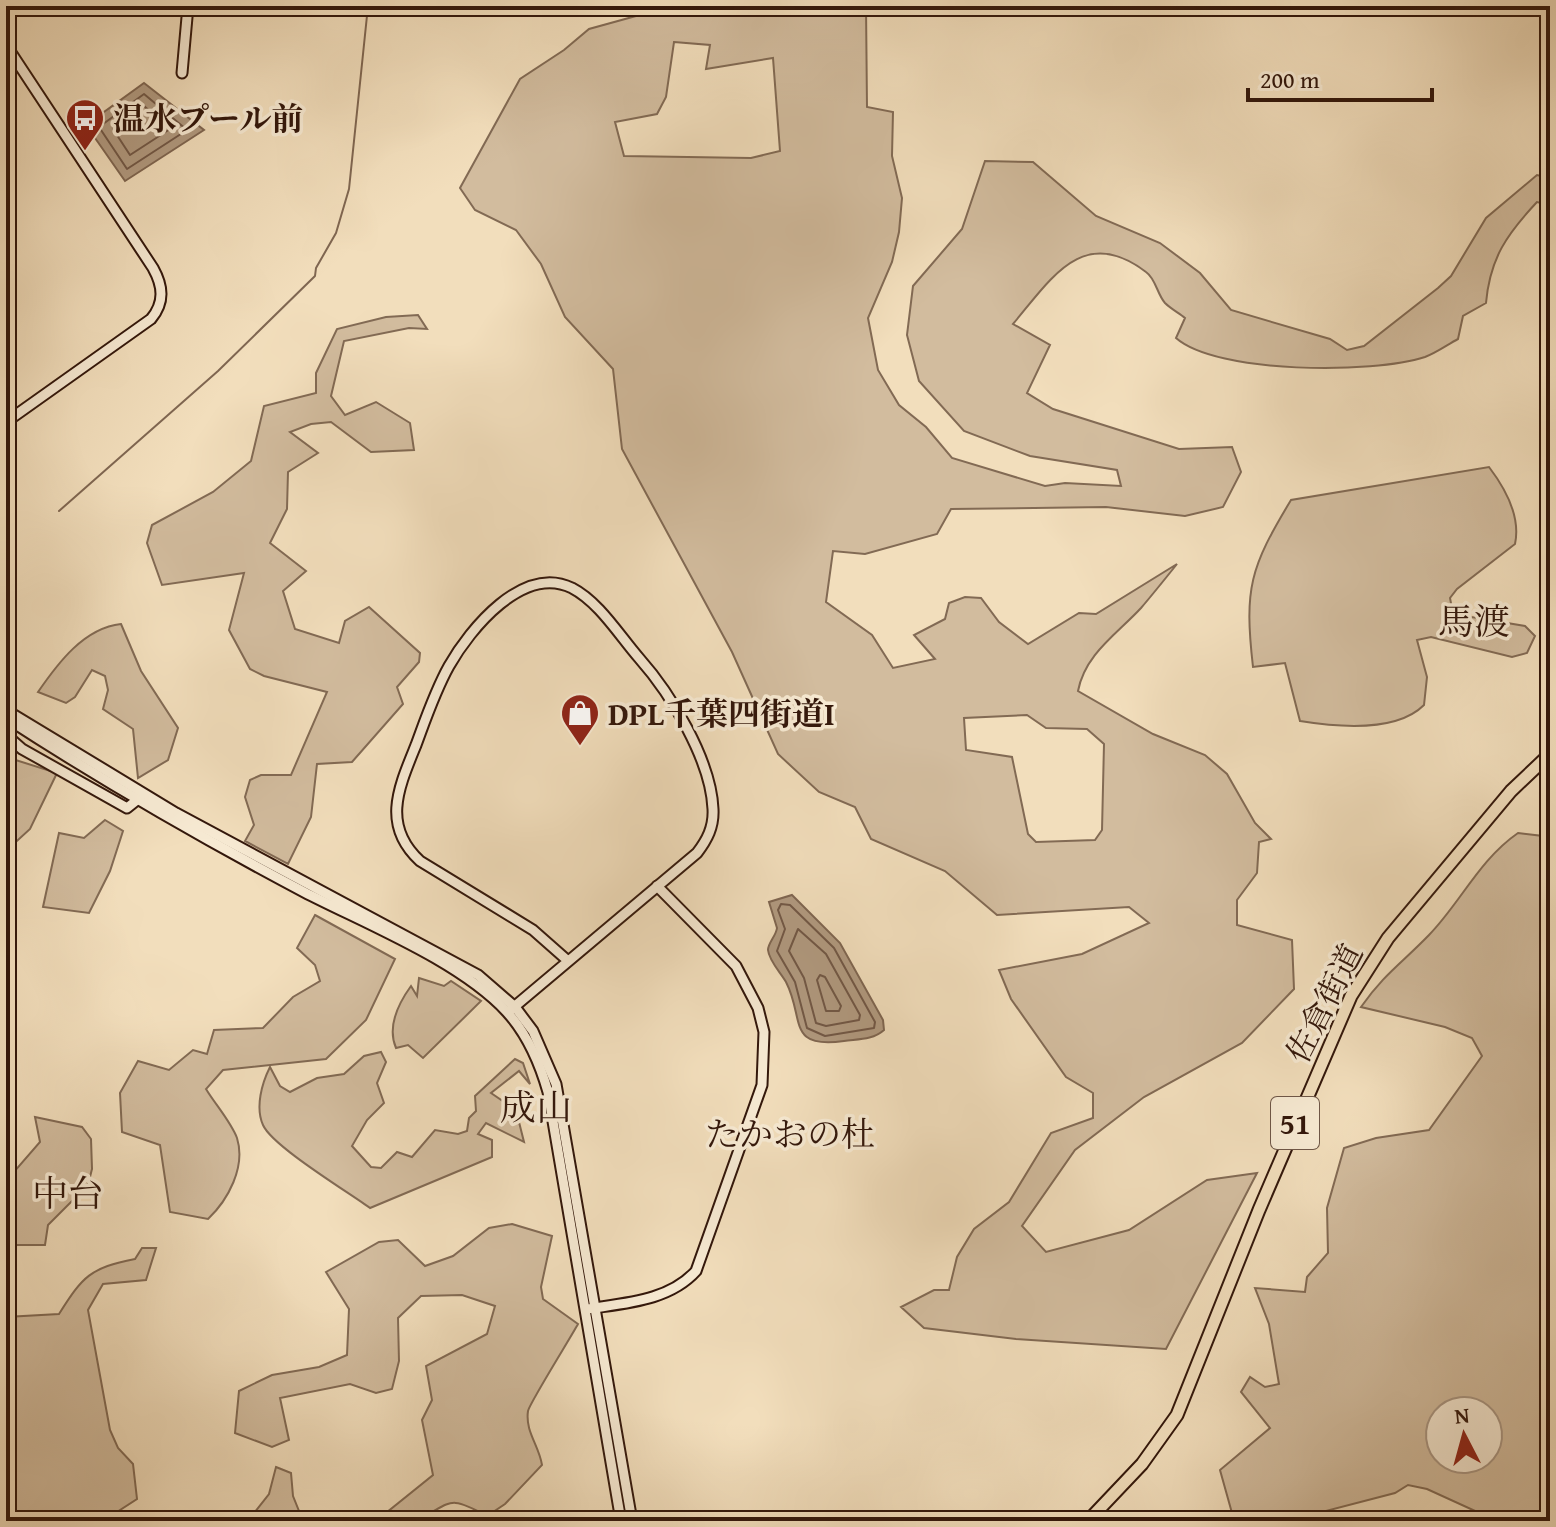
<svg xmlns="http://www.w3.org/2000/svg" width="1556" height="1527" font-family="'Gentium Book Plus','Noto Serif JP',serif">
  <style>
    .green { fill: #d2bc9e; stroke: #826a54; stroke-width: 2; fill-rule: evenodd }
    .water { fill: #b19a80; stroke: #7f6651; stroke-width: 2 }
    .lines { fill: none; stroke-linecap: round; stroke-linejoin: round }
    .shore { stroke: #725846; stroke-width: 2 }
    .stream { stroke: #7f6651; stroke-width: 2 }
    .secondary-casing { stroke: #33170b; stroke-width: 13 }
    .highway-casing { stroke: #33170b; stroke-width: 15 }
    .secondary { stroke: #f7ead3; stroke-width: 9 }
    .highway { stroke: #f2debc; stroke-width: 11 }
    .labels { text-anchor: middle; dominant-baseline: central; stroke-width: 7; stroke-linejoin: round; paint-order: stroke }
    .shield { fill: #f7ead3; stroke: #6e5647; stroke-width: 2 }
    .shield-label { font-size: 30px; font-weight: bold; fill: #33170b }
    .poi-label { font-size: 32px; font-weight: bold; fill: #33170b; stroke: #f7ead3; text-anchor: start }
    .street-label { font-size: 32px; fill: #33170b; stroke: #f7ead3 }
    .neighbourhood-label { font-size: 34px; fill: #33170b; stroke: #f7ead3 }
    .quarter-label { font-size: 36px; fill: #33170b; stroke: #f7ead3 }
  </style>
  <rect width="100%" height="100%" fill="#f2debc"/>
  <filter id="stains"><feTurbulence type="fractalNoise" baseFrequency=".0025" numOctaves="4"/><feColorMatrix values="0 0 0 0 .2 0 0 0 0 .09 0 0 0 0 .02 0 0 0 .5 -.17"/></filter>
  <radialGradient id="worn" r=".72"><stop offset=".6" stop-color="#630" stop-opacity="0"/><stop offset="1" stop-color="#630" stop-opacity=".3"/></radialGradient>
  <!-- green -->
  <g class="green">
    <path d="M720,6H866L867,107L893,112L892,156L902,198L899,232L892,262L868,318L878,370L899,405L926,427L952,458L1045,486L1065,483L1121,486L1117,470L1030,456L964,431L919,381L907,335L913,286L962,229L985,161L1033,162L1096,216L1160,243L1200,273L1231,310L1330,339L1347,350L1364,346L1438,288L1451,276L1486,218L1537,175L1550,178V205L1537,202C1507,234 1490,258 1486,303L1463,316L1458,339C1447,345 1436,353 1425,357C1373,374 1217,374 1176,338L1185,318C1179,313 1171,309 1165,303C1157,294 1156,279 1146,272C1083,224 1051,279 1013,324L1050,345L1027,393L1053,409L1179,449L1232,447L1241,472L1223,507L1185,516L1106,507L951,509L937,534L865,554L833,551L826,602L872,635L893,668L935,659L914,635L945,619L949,603L965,597L981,598L999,622L1028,644L1079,613L1096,614L1177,564C1165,579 1153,594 1141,608C1117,634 1085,654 1078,691L1153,734L1205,755L1227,774L1255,823L1271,839L1259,842L1257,873L1237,900V925L1292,940L1294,989L1242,1043L1144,1097L1075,1150L1022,1226L1046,1252L1129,1230L1207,1180L1257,1173L1166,1349L1016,1339L924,1328L901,1307L934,1290H949L957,1257L974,1229L1009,1202L1051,1133L1093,1118V1093L1066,1077L1011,999L999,970L1082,954L1149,923L1129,907L997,915L945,871L871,839L855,807L819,792L778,754L732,652L622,449L613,369L565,317L541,264L516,230L475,210L460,188L520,79L564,50L589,29L654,11L713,15ZM674,42L710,45L706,69L773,58L780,151L751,158L624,156L615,122L657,114L666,97ZM1027,715L1046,728L1087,729L1104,744L1102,830L1095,840L1036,842L1028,834L1012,757L966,750L964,718Z"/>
    <path d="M418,315L427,329L409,328L344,341L331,396L345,415L376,402L410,423L414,450L371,452L331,422L311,424L290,432L318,453L288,472L287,509L270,543L306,571L283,591L295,629L339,643L345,621L369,607L420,653L419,662L397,687L403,704L352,762L317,764L311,817L288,864L245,841L254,825L245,797L250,780L261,775H291L327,692L264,676L250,669L229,630L244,573L162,585L147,543L152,525L213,492L251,461L264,406L316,393V373L337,329L386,317Z"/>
    <path d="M1489,467C1505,488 1521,516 1515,544L1457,589L1450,598L1453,614L1525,626L1535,636L1527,653L1512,657L1431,637L1417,640L1427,677L1424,705C1396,733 1337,727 1300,721L1285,663L1253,667C1244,588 1250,568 1291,500Z"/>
    <path d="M121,624L141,671L178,728L168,760L138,778L133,729L103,709L108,690L105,676L92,670L75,697L66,703L38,692C58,663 84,628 121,624Z"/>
    <path d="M6,757L57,773L30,829L6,851Z"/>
    <path d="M105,820L123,831L110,871L89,913L43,907L59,833L84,838Z"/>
    <path d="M1518,833L1543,836L1550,848L1549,1521H1497L1427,1489L1408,1485L1395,1493L1314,1514L1310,1521H1230L1232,1513L1220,1470L1270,1428L1241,1392L1250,1377L1265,1387L1279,1384L1269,1324L1255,1288L1305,1292L1307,1277L1328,1253L1327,1208L1344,1148L1376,1138L1429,1130L1482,1056L1472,1038L1445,1027L1361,1007C1384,974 1402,963 1429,935C1461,902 1479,860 1518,833ZM1440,1411H1488V1459H1440Z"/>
    <path d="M315,915L395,959L366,1020L326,1059L223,1070L206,1089C215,1104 231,1122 237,1138C246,1167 228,1200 208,1219L170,1212L160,1145L122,1132L120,1093L138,1061L169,1070L193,1050L207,1054L214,1030L263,1028L293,997L320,981L315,965L297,948Z"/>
    <path d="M419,978L444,986L451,981L481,1001L423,1058L408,1045L396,1048C387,1027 398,1004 411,986L417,996Z"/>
    <path d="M381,1052L386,1062L377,1083L384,1103L367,1120L352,1146L371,1167L381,1168L397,1152L412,1157L435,1130L458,1134L467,1131L469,1118L476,1111L475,1096L515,1059L523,1063L530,1084L519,1071L491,1093L516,1110L524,1142L486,1123L478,1134L492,1140V1157L370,1208C348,1192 272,1146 263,1125C255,1107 262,1083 270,1067L280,1086L290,1092L317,1078L344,1074L364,1056Z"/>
    <path d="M35,1117L82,1127L91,1139L92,1169L88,1185L48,1225L45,1245H17L6,1250V1181L40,1142Z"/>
    <path d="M512,1224L552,1236L541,1287L543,1299L578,1324C571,1337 529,1404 528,1411C525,1432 539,1445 542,1465L505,1504L487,1516C446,1493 452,1504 416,1520C408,1524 393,1521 384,1521L381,1517L433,1475L422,1420L432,1400L426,1366L487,1334L495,1306L462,1295L421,1296L398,1318L399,1361L392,1389L376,1393L350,1384L280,1398L289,1440L272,1447L235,1433L239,1391L272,1375L319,1367L347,1355L349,1309L326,1272L379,1242L398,1240L425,1266L453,1256L489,1228Z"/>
    <path d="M142,1248H156L146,1280L103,1284L88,1310L110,1430L118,1448L133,1464L137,1499L103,1521H6V1317L59,1314C83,1276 90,1268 135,1259Z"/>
    <path d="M276,1467L291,1473L293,1496L303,1521H257L251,1517L269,1494Z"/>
  </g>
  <!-- water -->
  <g class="water">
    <path d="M144,83L204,130L125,181L86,125Z"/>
    <path d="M792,895L840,943L883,1020L884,1030C873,1040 858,1039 844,1041C786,1049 805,1019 786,982C781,973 769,961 768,950C768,943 776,936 777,928L769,902Z"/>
  </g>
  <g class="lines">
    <!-- shore -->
    <g class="shore">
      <path d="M144,94L187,130L127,169L99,127Z"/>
      <path d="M144,106L170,129L130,155L113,129Z"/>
      <path d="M781,904L790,905L834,948L875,1022L874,1028L825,1036L807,1028L795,982L777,951L785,929L778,910Z"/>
      <path d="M798,929L826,954L860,1015L859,1020L826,1026L816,1023L804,978L789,951Z"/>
      <path d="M820,975L825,977L841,1006L839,1011H826L817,980Z"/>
    </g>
    <!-- stream -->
    <path class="stream" d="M59,511L218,371L315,276L316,268L336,233L349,189L368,6"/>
    <!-- secondary casing -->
    <g class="secondary-casing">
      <g id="secondary">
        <path d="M6,45L153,268C163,286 165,302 151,319L6,422"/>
        <path d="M182,73L188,6"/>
        <path d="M6,710L176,813L478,975L515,1007L533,1031L556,1084L632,1521"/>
        <path d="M6,718C103,781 202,838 304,892C366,924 460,961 507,1012C527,1034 540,1064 548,1092L621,1521"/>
        <path d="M6,735L22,749L127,808L137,800"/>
        <path d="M508,1012L697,853C707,840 714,827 713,809C711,760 671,694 639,658C619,635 599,602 572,588C523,564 470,629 449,666C435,691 426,718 416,745C399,787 381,825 420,861L533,930L567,960"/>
        <path d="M587,1309C625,1303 669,1301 696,1271L762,1085L764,1032L758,1008L736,966L657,886"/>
      </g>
    </g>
    <!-- highway casing -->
    <g class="highway-casing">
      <path id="highway" d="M1088,1521L1142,1464L1177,1415L1259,1210L1351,996L1388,938L1511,791L1550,754"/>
    </g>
    <!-- secondary -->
    <use href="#secondary" class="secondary"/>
    <!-- highway -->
    <use href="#highway" class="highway"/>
  </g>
  <!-- icons -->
  <defs>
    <g id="bus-pin" transform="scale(2)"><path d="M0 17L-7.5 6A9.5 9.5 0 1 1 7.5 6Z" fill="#8f2418" stroke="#f7ead3"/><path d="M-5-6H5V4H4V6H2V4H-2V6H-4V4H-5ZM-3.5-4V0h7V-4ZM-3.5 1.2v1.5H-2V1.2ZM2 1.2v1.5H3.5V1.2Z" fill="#fff"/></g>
    <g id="shop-pin" transform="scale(2)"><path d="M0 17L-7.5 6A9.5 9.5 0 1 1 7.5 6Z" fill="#8f2418" stroke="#f7ead3"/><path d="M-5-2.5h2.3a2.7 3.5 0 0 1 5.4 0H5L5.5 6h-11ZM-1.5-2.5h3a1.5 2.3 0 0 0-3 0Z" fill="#fff"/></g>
  </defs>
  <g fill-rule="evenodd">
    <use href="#bus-pin" x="85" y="118"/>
    <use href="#shop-pin" x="580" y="713"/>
  </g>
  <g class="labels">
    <!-- shield labels -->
    <rect class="shield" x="1271" y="1097" width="48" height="52" rx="6"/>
    <g class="shield-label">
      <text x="1295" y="1123">51</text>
    </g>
    <!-- poi labels -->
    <g class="poi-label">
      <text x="113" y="118">温水プール前</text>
      <text x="608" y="713">DPL千葉四街道Ⅰ</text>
    </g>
    <!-- street labels -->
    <g class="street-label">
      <text transform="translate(1324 1003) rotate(-63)">佐倉街道</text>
    </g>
    <!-- neighbourhood labels -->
    <g class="neighbourhood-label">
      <text x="790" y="1133">たかおの杜</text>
    </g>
    <!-- quarter labels -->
    <g class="quarter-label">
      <text x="1474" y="620">馬渡</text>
      <text x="536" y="1106">成山</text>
      <text x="68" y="1192">中台</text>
    </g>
  </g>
  <!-- margin -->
  <rect width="1556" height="1527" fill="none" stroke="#f2debc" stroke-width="32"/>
  <rect x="8" y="8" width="1540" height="1511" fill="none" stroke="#33170b" stroke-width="4"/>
  <rect x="16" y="16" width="1524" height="1495" fill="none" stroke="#33170b" stroke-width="2"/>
  <!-- north arrow -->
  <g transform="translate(1464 1435) rotate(354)"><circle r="38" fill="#f7ead3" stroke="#a99683" stroke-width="2"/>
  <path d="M0-6L14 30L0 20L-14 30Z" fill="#8f2418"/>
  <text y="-12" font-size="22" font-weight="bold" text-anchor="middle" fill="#33170b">N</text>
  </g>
  <!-- scale -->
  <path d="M1248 88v12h184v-12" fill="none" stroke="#33170b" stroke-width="4"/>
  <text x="1260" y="88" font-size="24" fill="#33170b" stroke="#f7ead3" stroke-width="6" paint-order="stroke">200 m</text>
  <rect width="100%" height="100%" filter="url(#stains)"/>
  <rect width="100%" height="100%" fill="url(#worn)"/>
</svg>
